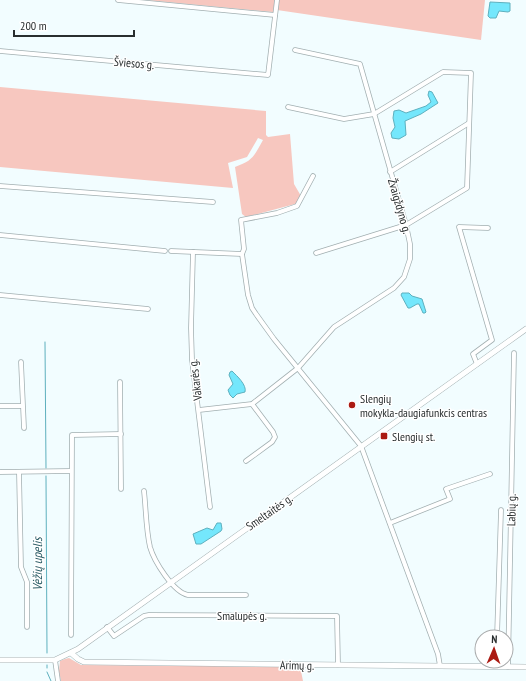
<svg xmlns="http://www.w3.org/2000/svg" width="526" height="681" font-family="'PT Sans Narrow',sans-serif">
  <style>
    .green { fill: #f7c7bf }
    .water { fill: #74e7fc; stroke: #5eb0be }
    .lines { fill: none; stroke-linecap: round; stroke-linejoin: round }
    .stream { stroke: #5eb0be; stroke-width: 1 }
    .minor-casing { stroke: #a2afb1; stroke-width: 5.5 }
    .major-casing { stroke: #a2afb1; stroke-width: 6 }
    .minor { stroke: #fff; stroke-width: 4 }
    .major { stroke: #fff; stroke-width: 5 }
    .poi-dot { fill: #ab1a12; stroke: #fff; stroke-width: 1.5 }
    .labels { text-anchor: middle; dominant-baseline: central; stroke-width: 3; stroke-linejoin: round; paint-order: stroke }
    .street-label { font-size: 12px; fill: #292e2f; stroke: #fff }
    .poi-label { font-size: 12px; fill: #292e2f; stroke: #fff; text-anchor: start }
    .water-label { font-size: 13px; font-style: italic; fill: #2a5b64; stroke: #fff }
  </style>
  <rect width="100%" height="100%" fill="#f2fdff"/>
  <!-- green -->
  <g class="green">
    <path d="M146,0H275L273,12Z"/>
    <path d="M279,0H485L481,40L277,10Z"/>
    <path d="M0,87L266,111V135L268,137L290,134L294,184L301,196L298,203L295,204L246,217L242,214L235,167C253,161 254,156 263,140L258,138L247,157L228,163L233,188L0,167Z"/>
    <path d="M69,658L81,665L297,667L301,671L303,681H61L59,671L60,661L65,659Z"/>
  </g>
  <!-- water -->
  <g class="water">
    <path d="M490,2L510,3V11L508,12L499,11L496,18H490L488,16Z"/>
    <path d="M429,91L432,92L438,103L421,114L405,121L406,135L399,139L392,138L391,133L395,127L393,118L394,111L399,110L406,113L426,106L431,102L428,95Z"/>
    <path d="M402,293H409L412,296L422,299L426,312L425,313H423L419,304H417L410,308H408L401,295Z"/>
    <path d="M232,371C237,376 247,385 245,392L237,394L233,398L230,395L228,390L233,384L229,375L230,372Z"/>
    <path d="M217,523H221L222,529L221,531L201,544H196L193,534L207,528L213,530Z"/>
  </g>
  <g class="lines">
    <!-- stream -->
    <g class="stream">
      <path d="M45,342L46,468"/>
      <path d="M46,476L47,653"/>
      <path d="M47,665V668"/>
      <path d="M47,672L51,681"/>
    </g>
    <!-- minor casing -->
    <g class="minor-casing">
      <g id="minor">
        <path d="M118,0L275,15"/>
        <path d="M0,51L268,75L277,0"/>
        <path d="M288,107L344,119L374,114L443,72L471,73L467,188L406,225L316,253"/>
        <path d="M390,172L469,123"/>
        <path d="M0,186L213,202"/>
        <path d="M0,235L165,251"/>
        <path d="M171,251L242,254"/>
        <path d="M193,252L191,328L192,360L210,507"/>
        <path d="M242,254L248,295L252,308L256,314L274,339L361,446L438,654L440,666"/>
        <path d="M242,254L244,249L241,220L277,213L297,206L313,176"/>
        <path d="M0,295L148,309"/>
        <path d="M21,362L24,428"/>
        <path d="M477,364L473,354L492,340L459,227L488,228"/>
        <path d="M120,382L121,489"/>
        <path d="M0,406H22"/>
        <path d="M199,410L252,404L298,368L334,327L394,288L404,277L410,259V244L406,225L360,64L295,50"/>
        <path d="M246,461L272,442L275,437L273,432L252,404"/>
        <path d="M0,472L71,471"/>
        <path d="M19,472L21,567L27,582V627"/>
        <path d="M144,491C146,509 146,530 150,547C154,561 173,592 188,595H246"/>
        <path d="M390,523L450,499L446,489L490,474"/>
        <path d="M107,627L114,636L144,616L149,615L337,616L338,665"/>
        <path d="M71,635L72,435L121,434"/>
        <path d="M497,637L501,510"/>
        <path d="M55,660L58,681"/>
        <path d="M508,667L514,353"/>
      </g>
    </g>
    <!-- major casing -->
    <g class="major-casing">
      <g id="major">
        <path d="M71,653L78,659L84,662L526,667"/>
        <path d="M0,660H55L78,649L526,329"/>
      </g>
    </g>
    <!-- minor -->
    <use href="#minor" class="minor"/>
    <!-- major -->
    <use href="#major" class="major"/>
  </g>
  <!-- markers -->
  <g class="poi-dot">
    <circle cx="352" cy="405" r="4"/>
    <rect x="380" y="432" width="8" height="8" rx="2"/>
  </g>
  <g class="labels">
    <!-- street labels -->
    <g class="street-label">
      <text transform="translate(134 63) rotate(5)">Šviesos g.</text>
      <text transform="translate(400 206) rotate(74)">Žvaigždyno g.</text>
      <text transform="translate(195 380) rotate(-97)">Vakarės g.</text>
      <text transform="translate(511 510) rotate(-89)">Labių g.</text>
      <text transform="translate(269 512) rotate(-35)">Smeltaitės g.</text>
      <text x="242" y="615">Smalupės g.</text>
      <text transform="translate(297 665) rotate(1)">Arimų g.</text>
    </g>
    <!-- poi labels -->
    <g class="poi-label">
      <text x="360" y="398">Slengių<tspan x="360" dy="14">mokykla-daugiafunkcis centras</tspan></text>
      <text x="392" y="436">Slengių st.</text>
    </g>
    <!-- water labels -->
    <g class="water-label">
      <text transform="translate(37 564) rotate(-90)">Vėžių upelis</text>
    </g>
  </g>
  <!-- north arrow -->
  <g transform="translate(494 649) rotate(2)"><circle r="19" fill="#ffffff" stroke="#a9abac"/>
  <path d="M0-3L7 15L0 10L-7 15Z" fill="#ab1a12"/>
  <text y="-6" font-size="11" font-weight="bold" text-anchor="middle" fill="#292e2f">N</text>
  </g>
  <!-- scale -->
  <path d="M14 30v6h120v-6" fill="none" stroke="#292e2f" stroke-width="2"/>
  <text x="20" y="30" font-size="12" fill="#292e2f" stroke="#ffffff" stroke-width="3" paint-order="stroke">200 m</text>
</svg>
